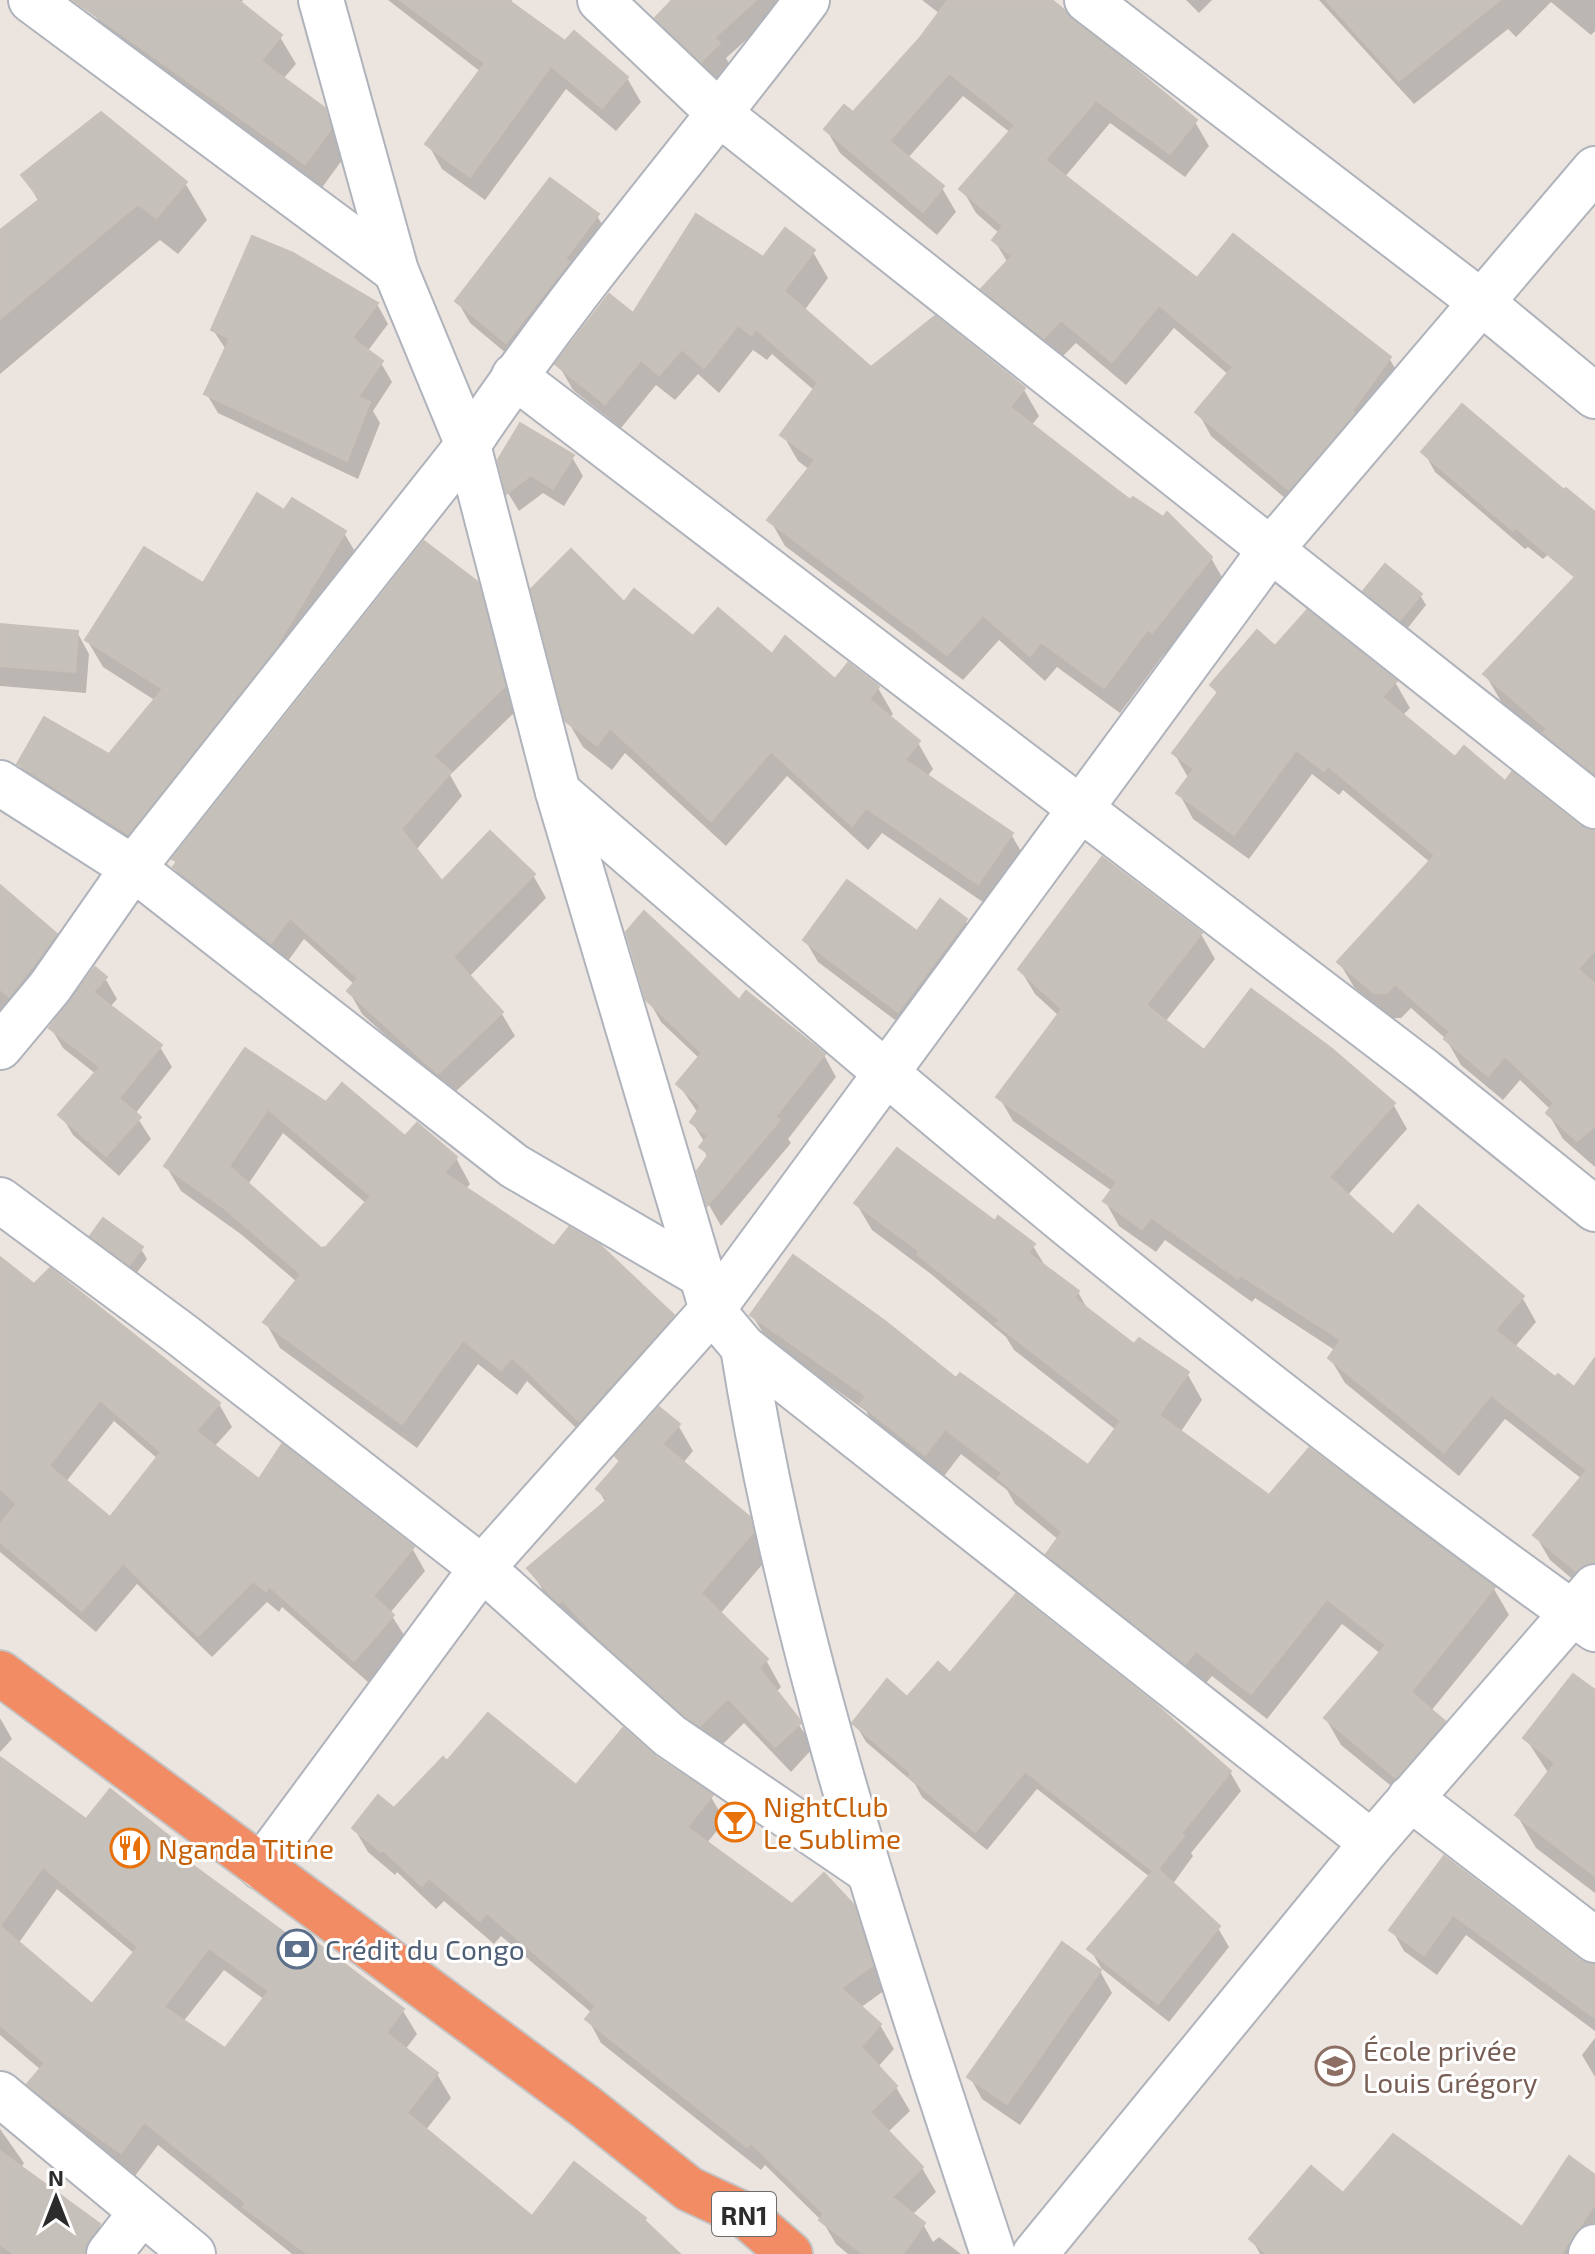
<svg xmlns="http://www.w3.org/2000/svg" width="1595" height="2254" font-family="'Exo 2',sans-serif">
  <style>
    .shadow { fill: #0003; fill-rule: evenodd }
    .building { fill: #c5c0ba; stroke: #c7c0b9; stroke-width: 2; fill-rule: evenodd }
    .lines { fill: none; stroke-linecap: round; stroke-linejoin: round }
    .minor-casing { stroke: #afb3bb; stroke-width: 48 }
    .highway-casing { stroke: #c4c4c4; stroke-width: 48 }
    .minor { stroke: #fff; stroke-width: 44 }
    .highway { stroke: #f18c65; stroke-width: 44 }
    .labels { text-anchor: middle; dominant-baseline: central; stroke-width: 6; stroke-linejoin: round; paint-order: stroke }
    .shield { fill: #fff; stroke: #6b6b6b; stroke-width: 2 }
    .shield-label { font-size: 26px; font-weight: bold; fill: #2c2c2c }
    .food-label { font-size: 28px; fill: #c56008; stroke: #fff; text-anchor: start }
    .service-label { font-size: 28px; fill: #4e5e75; stroke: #fff; text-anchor: start }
    .education-label { font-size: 28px; fill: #785e54; stroke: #fff; text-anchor: start }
  </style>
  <rect width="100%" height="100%" fill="#ece4df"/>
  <!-- shadow -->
  <g class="shadow">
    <path d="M106,0H243L240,5L280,37L296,64L283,79L323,109L339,137L345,156L321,189L111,42L95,15Z"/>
    <path d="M388,0H512L510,4L566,43L627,78L641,102L616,131L566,89L485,200L442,169L428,144L481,72Z"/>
    <path d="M675,0H791L726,58L730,65L714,82L670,39L658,18Z"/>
    <path d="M922,0H1052L1195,122L1209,146L1185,177L1110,123L1064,178L1197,281L1389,358L1403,382L1303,513L1211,436L1198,412L1229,375L1174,328L1126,385L1076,343L1058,361L997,313L983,289L1008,263L994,240L1000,234L976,213L962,189L1011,133L963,96L907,159L942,188L956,212L937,235L840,153L826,129L853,115L921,40L940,14Z"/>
    <path d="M1186,0H1212L1199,13Z"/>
    <path d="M1319,0H1595V31L1591,35L1551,2L1516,37L1508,29L1414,104Z"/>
    <path d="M23,175L185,183L207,220L178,254L160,240L0,374V232L39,202Z"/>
    <path d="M597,216L610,237L519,364L470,323L458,302Z"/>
    <path d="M813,252L828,278L804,311L871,369L935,319L1024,390L1039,416L1031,426L1211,558L1226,584L1168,658L1164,654L1120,713L1057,667L1045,681L999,640L963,680L785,546L770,520L810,470L798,461L783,435L815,391L772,354L767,360L753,350L719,393L698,374L675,400L656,385L621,428L573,390L558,364L633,316L763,259Z"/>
    <path d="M377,304L388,324L367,352L381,363L392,382L373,411L380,423L358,479L218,413L206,393L227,351L213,330Z"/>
    <path d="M1424,452L1595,514V581L1560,544L1543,559L1528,547L1525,549L1435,472Z"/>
    <path d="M572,457L583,476L564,506L543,493L519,511L508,493L500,460Z"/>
    <path d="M285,512L344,533L360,560L144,860L35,791L19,764L110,756L156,701L103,667L87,640L203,586Z"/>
    <path d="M476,584L490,608L517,710L450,775L462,796L416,850L442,884L533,875L546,898L469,977L502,1014L515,1036L452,1095L362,1014L349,991L355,985L304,939L285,965L189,891L175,868V859Z"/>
    <path d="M1366,591L1420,595L1426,605L1407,629L1372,601Z"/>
    <path d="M625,605L693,639L772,656L835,682L878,688L893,714L889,718L918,743L933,769L927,777L1011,834L1026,860L993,909L882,833L868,850L787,776L726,846L625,753L612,770L583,747L567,720Z"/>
    <path d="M0,626L77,632L89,654L86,693L0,686Z"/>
    <path d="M1276,649L1395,682L1410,708L1402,716L1455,760L1505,784L1579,827L1595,832V1167L1563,1139L1548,1113L1551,1110L1520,1080L1503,1100L1461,1065L1446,1039L1411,1008L1401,1018H1390L1354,987L1339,962L1431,863L1343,790L1339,795L1312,774L1249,859L1193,819L1179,793L1189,779L1174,753L1218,695L1212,685Z"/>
    <path d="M1595,667V788L1502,703L1485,674Z"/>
    <path d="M0,887L55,935L71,962L0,1015Z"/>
    <path d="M965,920L978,942L911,1032L818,962L805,940L918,934Z"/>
    <path d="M1201,934L1215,959L1165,1022L1204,1053L1393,1104L1407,1129L1347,1196L1393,1237L1522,1297L1536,1322L1514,1348L1595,1407V1589L1590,1594L1550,1560L1536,1536L1582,1479L1505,1419L1459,1476L1345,1383L1330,1358L1336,1351L1255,1298L1252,1302L1165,1240L1156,1252L1119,1226L1105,1201L1112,1191L1013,1121L999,1097L1059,1016L1035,994L1020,969Z"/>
    <path d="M105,978L117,999L110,1007L160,1047L172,1067L135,1114L151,1139L119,1176L73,1135L61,1115L96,1074L63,1048L51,1028Z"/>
    <path d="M648,999L739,1003L824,1055L836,1077L788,1139L791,1143L721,1226L709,1205L699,1171L708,1158L702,1147L705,1143L692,1122L698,1113L679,1085L700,1059L661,1022Z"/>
    <path d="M246,1051L326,1105L456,1158L470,1184L465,1190L555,1248L672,1317L687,1342L595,1446L527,1381L517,1395L478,1364L417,1448L280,1348L266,1323L297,1282L242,1235L181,1191L166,1166ZM283,1133L367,1204L327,1249L321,1250L247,1186Z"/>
    <path d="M856,1203L995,1224L1033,1246L1047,1269L1078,1292L1089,1312L1135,1347L1187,1373L1202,1400L1180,1433L1269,1498L1309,1450L1494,1589L1509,1615L1431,1711L1444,1722L1459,1748L1412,1803L1341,1745L1326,1719L1381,1654L1342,1624L1267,1719L1212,1676L1201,1689L1064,1581L1048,1554L1059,1540L1015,1504L1007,1490L961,1454L941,1480L877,1430L866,1411L768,1341L752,1315L956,1381L1089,1467L1116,1430L1014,1350L1006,1337L931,1274L872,1230Z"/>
    <path d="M92,1236L141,1249L147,1259L136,1274L98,1246Z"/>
    <path d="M0,1259L34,1287L163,1362L165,1359L219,1404L232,1427L214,1447L260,1482L412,1548L425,1571L390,1613L406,1638L368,1682L282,1607L279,1612L267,1602L212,1657L137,1584L96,1632L0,1552ZM114,1421L158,1459L110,1520L65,1483Z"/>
    <path d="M678,1425L693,1451L683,1463L748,1518L764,1545L767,1559L720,1614L766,1660L781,1687L776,1692L814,1747L791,1772L744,1723L716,1751L572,1626L545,1594L530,1568L606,1503L598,1489Z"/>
    <path d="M951,1676L1230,1772L1241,1791L1191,1853L1193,1856L1172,1885L1218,1928L1229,1947L1169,2022L1101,1968L1090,1949L1150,1877L1037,1789L987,1850L922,1797L915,1784L866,1742L855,1723Z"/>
    <path d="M1595,1693V1893L1536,1848L1517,1815L1549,1774L1526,1739Z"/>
    <path d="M0,1718L12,1739L0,1752Z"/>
    <path d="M655,1758L711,1797L725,1821L706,1844L792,1907L852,1906L867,1932L885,1990L860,2008L880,2025L894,2049L877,2068L896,2087L910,2111L887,2133L922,2168L936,2192L912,2215L923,2224L933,2242L939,2237L961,2254H848L836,2244L823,2222L765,2165L761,2170L601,2043L588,2019L592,2013L501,1936L494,1944L444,1901L436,1909L397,1872L395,1875L368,1852L354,1828L394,1811L447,1764L576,1787Z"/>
    <path d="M0,1760L86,1822L168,1838L179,1858L304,1949L311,1941L403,2011L417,2034L405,2050L437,2074L451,2098L425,2131L532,2219H644L677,2254H292L158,2145L135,2176L43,2108L30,2084L41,2070L0,2035ZM57,1889L135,1954L92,2006L18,1944ZM224,1970L265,2000L225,2051L183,2022Z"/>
    <path d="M1444,1858L1579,1962L1595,1966V2031L1466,1935L1437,1975L1404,1951L1392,1930Z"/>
    <path d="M1100,1971L1112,1993L1020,2125L982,2099L970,2077Z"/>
    <path d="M1595,2038V2077L1582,2055Z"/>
    <path d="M0,2129L24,2163L20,2169L99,2226L114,2254H0Z"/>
    <path d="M1595,2178V2254H1260L1252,2239L1343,2196L1523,2230Z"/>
  </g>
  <!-- building -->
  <g class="building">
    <path d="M73,0H238L282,35L261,61L325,108L331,129L305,164Z"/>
    <path d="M400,0H508L565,41L574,31L628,77L602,108L551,66L470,177L425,144L485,63Z"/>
    <path d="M672,0H756L714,38L720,43L701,62L655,18Z"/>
    <path d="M948,0H1052L1197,120L1170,154L1096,100L1045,160L1197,278L1233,234L1391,357L1352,411L1354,413L1289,490L1195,412L1233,367L1159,305L1112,362L1061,320L1044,338L981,289L1012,256L992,240L1003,226L959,189L1015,125L949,73L889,141L944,186L923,212L824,129L844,105L853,112L919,39Z"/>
    <path d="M1326,0H1500L1399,81Z"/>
    <path d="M101,112L187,182L156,218L138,204L0,319V230L40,199L21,175Z"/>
    <path d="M550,178L599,214L565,259L569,262L506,343L455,301Z"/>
    <path d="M696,214L763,257L785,228L815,250L784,291L871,367L935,316L1025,388L1010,407L1130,500L1133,497L1163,517L1167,512L1212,557L1152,633L1148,629L1104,688L1041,642L1030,656L983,615L947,655L767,520L815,460L780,435L818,383L756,329L751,335L738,325L704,368L682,349L659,375L641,360L605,404L555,364L609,294L633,313Z"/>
    <path d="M252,236L293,253L378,303L352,338L383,361L358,397L370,402L347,461L204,394L230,338L211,330Z"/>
    <path d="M1462,404L1564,490L1566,488L1595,512V774L1543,733L1547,729L1483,674L1575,577L1516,528L1513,531L1421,452Z"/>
    <path d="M520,423L574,455L553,489L531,475L506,494L498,460Z"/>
    <path d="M257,493L284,510L292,498L346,531L273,652L128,834L17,764L44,717L109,754L163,689L85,640L144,547L203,583Z"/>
    <path d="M424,541L478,582L505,686L433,756L451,772L401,829L442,881L490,831L535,874L453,957L503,1012L438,1074L347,991L358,978L290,918L271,943L173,867L177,861L172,859Z"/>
    <path d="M571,549L624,602L634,589L693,636L718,608L772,654L785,636L835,679L848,663L876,684L879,687L869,699L920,741L905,760L1013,833L978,884L866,808L852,826L771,751L711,821L610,728L597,745L565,721L531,589Z"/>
    <path d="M1385,564L1422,594L1400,620L1363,591Z"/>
    <path d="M1307,610L1397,681L1382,697L1455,757L1464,746L1505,781L1512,772L1580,826L1595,830V950L1578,969L1595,984V1126L1577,1141L1546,1113L1554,1103L1505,1056L1488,1076L1444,1039L1450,1032L1395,984L1387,993H1374L1337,962L1435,855L1328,766L1324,771L1296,750L1234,835L1176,793L1194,769L1172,753L1218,692L1210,685L1257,630L1275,646Z"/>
    <path d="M0,624L78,631L75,672L0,666Z"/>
    <path d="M1102,857L1202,933L1146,1005L1204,1050L1251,989L1331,1048L1395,1103L1329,1177L1393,1235L1418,1205L1524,1296L1495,1330L1555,1377L1558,1374L1574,1387L1595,1358V1563L1576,1571L1533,1535L1587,1470L1491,1395L1444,1452L1328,1358L1341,1340L1240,1275L1238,1279L1151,1217L1142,1229L1103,1201L1117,1182L996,1097L1062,1009L1018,969Z"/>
    <path d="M847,880L917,931L940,899L967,919L898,1012L803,940Z"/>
    <path d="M0,885L57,934L9,997L0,989Z"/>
    <path d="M644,911L739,1000L746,991L825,1054L775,1117L780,1120L707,1206L697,1171L709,1154L699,1147L708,1136L690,1122L701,1106L676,1084L702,1053L646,1000L626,932Z"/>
    <path d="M95,967L107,977L93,992L162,1045L119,1098L141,1117L106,1156L58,1115L100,1067L49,1028Z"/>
    <path d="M245,1048L326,1102L342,1083L405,1136L417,1123L457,1157L444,1173L554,1246L569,1227L600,1245L674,1315L579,1421L512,1357L501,1370L463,1340L402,1424L263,1322L301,1274L225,1209L164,1166ZM268,1109L371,1196L326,1247L321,1248L229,1166Z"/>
    <path d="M897,1148L995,1221L998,1216L1035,1244L1028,1253L1079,1291L1074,1298L1134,1344L1139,1338L1189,1372L1159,1415L1269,1495L1309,1448L1495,1587L1411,1692L1445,1721L1396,1778L1324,1718L1386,1645L1327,1599L1251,1694L1196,1651L1185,1664L1046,1554L1062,1532L998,1478L1002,1473L945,1429L925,1455L860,1404L866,1396L750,1315L793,1255L885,1321L956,1378L960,1373L1088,1465L1121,1421L996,1324L1000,1320L917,1254L919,1251L854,1203Z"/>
    <path d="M103,1218L143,1247L129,1265L90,1236Z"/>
    <path d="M0,1257L34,1284L50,1268L220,1403L196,1431L259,1479L282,1444L414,1547L373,1596L394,1615L354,1661L269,1586L266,1591L253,1581L198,1636L123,1563L82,1611L0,1542V1524L17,1504L0,1489ZM100,1400L161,1452L110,1517L49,1466Z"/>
    <path d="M659,1407L680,1424L662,1444L750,1517L753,1532L701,1593L768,1659L759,1668L799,1719L801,1723L775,1747L728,1698L700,1726L685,1716L600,1640L562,1600L559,1603L554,1599L527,1568L608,1499L596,1489L620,1461L615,1456Z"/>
    <path d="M1016,1594L1154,1703L1231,1771L1181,1834L1184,1836L1158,1869L1220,1926L1158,2004L1087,1949L1153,1871L1025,1771L975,1832L909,1777L912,1774L852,1723L887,1679L907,1697L938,1662L950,1673Z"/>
    <path d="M1573,1674L1595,1690V1876L1515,1815L1555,1763L1523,1738Z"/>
    <path d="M488,1713L576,1785L623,1728L656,1757L713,1795L687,1827L792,1904L824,1873L854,1905L873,1965L841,1988L881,2024L861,2047L897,2086L870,2112L923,2167L892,2197L925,2223L903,2254H863L819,2220L824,2214L751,2143L747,2147L585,2019L596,2006L487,1913L480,1921L429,1878L422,1886L383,1850L381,1852L352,1828L378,1795L394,1808L443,1757L447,1761Z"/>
    <path d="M0,1757L86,1819L110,1789L170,1837L164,1844L304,1947L310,1938L404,2009L386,2033L438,2073L407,2113L532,2216L574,2162L646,2218L644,2220L680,2254H308L243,2207L246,2203L144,2122L121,2153L52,2104L27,2084L45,2063L0,2025ZM43,1867L138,1947L92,2004L0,1926ZM209,1948L269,1991L225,2048L164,2007Z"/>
    <path d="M1444,1856L1580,1960L1595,1964V2018L1453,1915L1424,1955L1389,1930Z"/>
    <path d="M1062,1942L1101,1970L1007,2104L967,2077Z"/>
    <path d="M1393,2134L1522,2227L1569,2156L1595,2175V2204L1561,2254H1267L1249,2239L1311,2166L1343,2193Z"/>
    <path d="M0,2151L100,2224L89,2239L85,2254H14L0,2244Z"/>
  </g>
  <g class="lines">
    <!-- minor casing -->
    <g class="minor-casing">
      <g id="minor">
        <path d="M31,0L396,271"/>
        <path d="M321,0L396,271L468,445L558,792L712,1310L743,1347L1372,1843"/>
        <path d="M600,0L721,115L1595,806"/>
        <path d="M1087,0L1481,302L1595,396"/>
        <path d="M514,376L1424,1071L1595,1209"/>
        <path d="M0,783L133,868L514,1166L701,1275"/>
        <path d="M558,792C894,1083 1232,1371 1595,1629"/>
        <path d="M0,1047L50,987L133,868L468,445C571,290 695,149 807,0"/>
        <path d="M0,1200L182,1335L482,1568L670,1736L867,1870"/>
        <path d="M743,1347C792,1657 895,1956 993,2254"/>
        <path d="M1410,1798L1595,1940"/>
        <path d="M261,1867L482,1568L712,1310L1272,548L1595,169"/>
        <path d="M0,2094L193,2254"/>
        <path d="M109,2254L141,2213"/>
        <path d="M1035,2254L1372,1843L1595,1587"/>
        <path d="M1591,2254L1595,2247"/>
      </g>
    </g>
    <!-- highway casing -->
    <g class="highway-casing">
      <path id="highway" d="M0,1673L586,2107L689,2189L745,2215L790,2254"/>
    </g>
    <!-- minor -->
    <use href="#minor" class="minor"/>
    <!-- highway -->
    <use href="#highway" class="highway"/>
  </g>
  <!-- icons -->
  <defs>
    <g id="bar-ring" transform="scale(2)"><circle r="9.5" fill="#fff" stroke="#e8710a" stroke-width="1.5"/><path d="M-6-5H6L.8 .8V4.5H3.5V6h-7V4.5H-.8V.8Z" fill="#e8710a"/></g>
    <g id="restaurant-ring" transform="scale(2)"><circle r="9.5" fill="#fff" stroke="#e8710a" stroke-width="1.5"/><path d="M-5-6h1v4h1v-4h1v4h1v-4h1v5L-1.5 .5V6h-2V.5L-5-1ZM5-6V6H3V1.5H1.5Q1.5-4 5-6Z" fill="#e8710a"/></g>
    <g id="bank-ring" transform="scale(2)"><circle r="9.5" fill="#fff" stroke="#5c6f8a" stroke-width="1.5"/><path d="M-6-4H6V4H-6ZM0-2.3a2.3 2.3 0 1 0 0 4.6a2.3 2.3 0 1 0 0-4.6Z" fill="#5c6f8a"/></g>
    <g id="school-ring" transform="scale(2)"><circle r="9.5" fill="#fff" stroke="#8d6e63" stroke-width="1.5"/><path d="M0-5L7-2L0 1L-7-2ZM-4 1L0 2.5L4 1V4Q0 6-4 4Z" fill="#8d6e63"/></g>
  </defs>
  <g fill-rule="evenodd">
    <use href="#bar-ring" x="735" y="1822"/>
    <use href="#restaurant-ring" x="130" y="1848"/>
    <use href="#bank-ring" x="297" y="1949"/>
    <use href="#school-ring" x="1335" y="2066"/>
  </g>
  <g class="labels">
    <!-- shield labels -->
    <rect class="shield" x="712" y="2192" width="64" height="44" rx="6"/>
    <g class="shield-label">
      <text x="744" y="2214">RN1</text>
    </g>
    <!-- food labels -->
    <g class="food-label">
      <text x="763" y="1806">NightClub<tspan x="763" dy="32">Le Sublime</tspan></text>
      <text x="158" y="1848">Nganda Titine</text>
    </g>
    <!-- service labels -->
    <g class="service-label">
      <text x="325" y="1949">Crédit du Congo</text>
    </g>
    <!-- education labels -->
    <g class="education-label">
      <text x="1363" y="2050">École privée<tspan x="1363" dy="32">Louis Grégory</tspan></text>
    </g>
  </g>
  <!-- north arrow -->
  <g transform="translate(56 2198)" stroke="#ffffff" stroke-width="6" paint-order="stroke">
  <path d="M0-6L14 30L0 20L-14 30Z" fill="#2c2c2c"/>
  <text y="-12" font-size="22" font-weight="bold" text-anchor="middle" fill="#2c2c2c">N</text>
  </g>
</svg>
